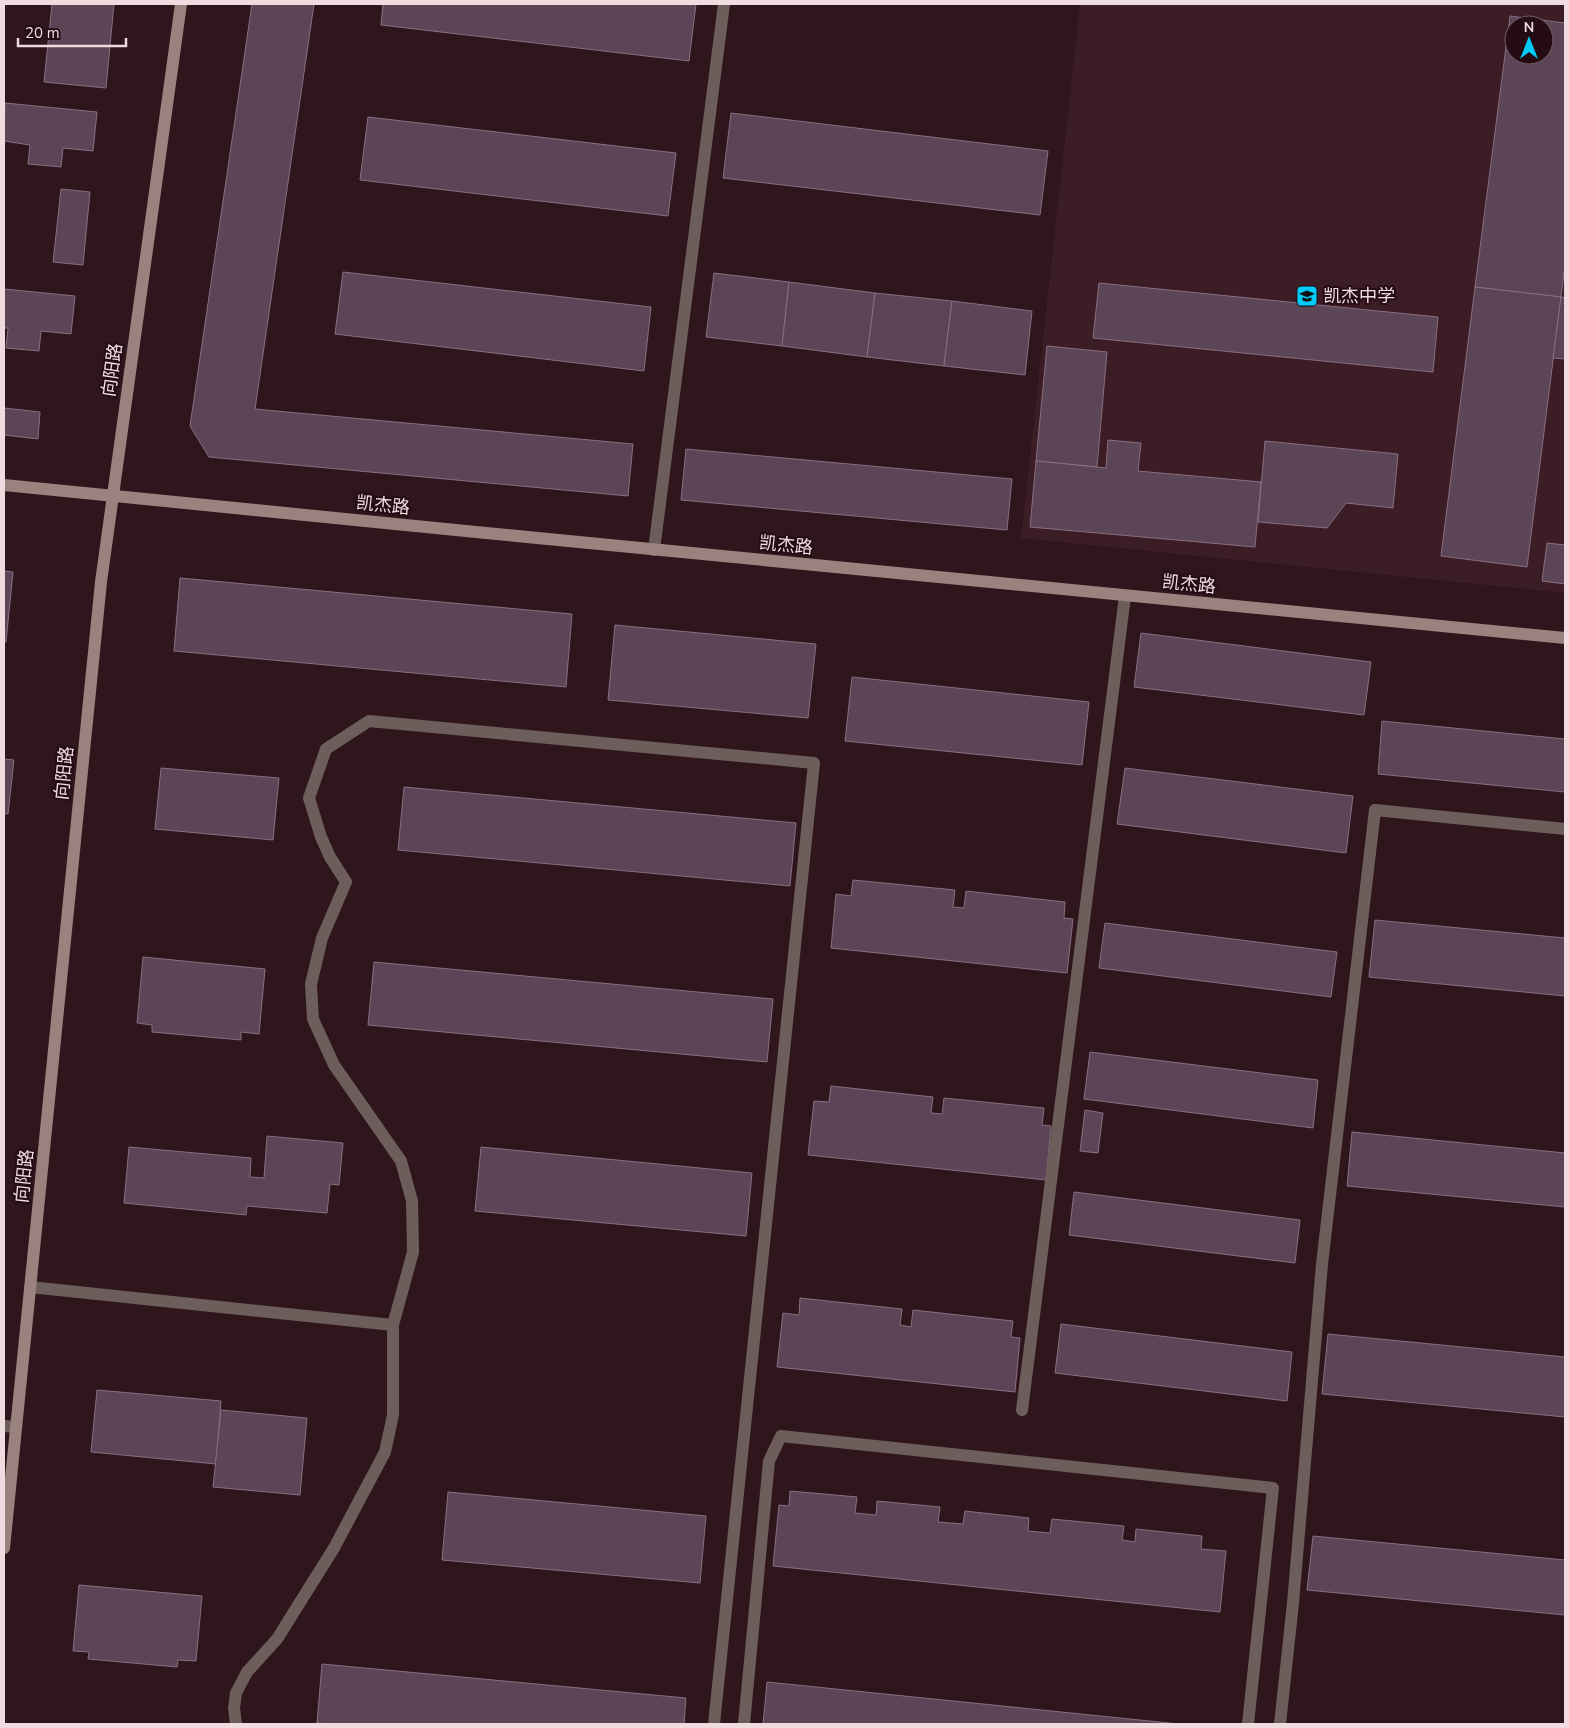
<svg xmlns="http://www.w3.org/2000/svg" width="1569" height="1728" font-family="'Nunito Sans','Noto Sans SC',sans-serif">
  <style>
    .built { fill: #3c1c25; fill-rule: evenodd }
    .building { fill: #5c4557; stroke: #896f82; fill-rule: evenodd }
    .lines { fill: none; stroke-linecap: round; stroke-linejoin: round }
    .lane { stroke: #6d5e5b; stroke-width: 12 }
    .secondary { stroke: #9a827e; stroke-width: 12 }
    .labels { text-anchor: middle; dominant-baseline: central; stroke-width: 4; stroke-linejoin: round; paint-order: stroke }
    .poi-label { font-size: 18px; fill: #efdce0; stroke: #250c14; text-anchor: start }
    .street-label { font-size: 18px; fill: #efdce0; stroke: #250c14 }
  </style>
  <rect width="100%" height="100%" fill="#2f161d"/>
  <!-- built -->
  <path class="built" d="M1080,4H1565V593L1021,538ZM1514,25H1544V55H1514Z"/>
  <!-- building -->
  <g class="building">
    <path d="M52,4H114L106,88L44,82Z"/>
    <path d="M252,4H314L255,409L633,444L628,496L209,457L190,426Z"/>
    <path d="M383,4H696L689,61L381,25Z"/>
    <path d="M1510,16L1565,23V264L1561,297L1475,287ZM1514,25H1544V55H1514Z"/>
    <path d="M5,103L97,112L93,151L63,148L61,167L28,164L30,145L4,141Z"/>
    <path d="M731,113L1048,151L1040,215L723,178Z"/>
    <path d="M368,117L676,153L668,216L360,180Z"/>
    <path d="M61,189L90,192L83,265L53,262Z"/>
    <path d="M343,272L651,307L644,371L335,334Z"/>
    <path d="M714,273L789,282L782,346L706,337Z"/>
    <path d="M789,282L875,293L867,357L782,346Z"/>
    <path d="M1099,283L1438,317L1433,372L1093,338Z"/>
    <path d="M1475,287L1561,297L1527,567L1441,556Z"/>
    <path d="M4,289L75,296L71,334L41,331L39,351L6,348L8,328H4Z"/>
    <path d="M875,293L952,301L944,366L867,357Z"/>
    <path d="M1561,297L1565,298V359L1553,358Z"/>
    <path d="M952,301L1032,311L1025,375L944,366Z"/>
    <path d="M1047,346L1107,352L1097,467L1036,461Z"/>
    <path d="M4,408L40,412L38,439L4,435Z"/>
    <path d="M1108,440L1141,443L1138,471L1261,482L1255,547L1030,527L1036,461L1106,468Z"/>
    <path d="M1265,441L1398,454L1393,508L1346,503L1327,528L1258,522Z"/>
    <path d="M686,449L1012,479L1007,530L681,500Z"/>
    <path d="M1547,543L1565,545V584L1542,581Z"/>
    <path d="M4,571L13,572L6,642H4Z"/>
    <path d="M180,578L572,614L566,687L174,651Z"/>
    <path d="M615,625L816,644L808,718L608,700Z"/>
    <path d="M1141,633L1371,662L1364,715L1134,687Z"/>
    <path d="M852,677L1089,702L1082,765L845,741Z"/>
    <path d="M1382,721L1565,739V792L1378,774Z"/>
    <path d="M4,759L14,760L8,814L4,813Z"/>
    <path d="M161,768L279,778L273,840L155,829Z"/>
    <path d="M1125,768L1353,796L1346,853L1117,824Z"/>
    <path d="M404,787L796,823L790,886L398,850Z"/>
    <path d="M853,880L955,890L953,907L964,908L966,891L1065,902L1064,918L1073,919L1067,973L831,948L836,894L851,896Z"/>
    <path d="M1375,920L1565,938V996L1369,977Z"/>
    <path d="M1105,923L1337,952L1331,997L1099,968Z"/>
    <path d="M143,957L265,969L259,1034L241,1032V1040L152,1032V1025L137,1023Z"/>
    <path d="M374,962L773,999L767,1062L368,1025Z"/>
    <path d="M1090,1052L1318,1080L1313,1128L1084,1099Z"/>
    <path d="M831,1086L933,1097L931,1113L942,1114L944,1098L1044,1108L1042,1125L1051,1126L1046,1180L808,1155L814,1101L829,1102Z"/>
    <path d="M1085,1110L1103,1113L1098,1153L1080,1151Z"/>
    <path d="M1352,1132L1565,1153V1207L1347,1186Z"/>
    <path d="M267,1136L343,1143L339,1185L330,1184L327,1213L247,1206L246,1215L124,1203L129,1147L251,1158L250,1177L264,1178Z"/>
    <path d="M481,1147L752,1173L746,1236L475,1211Z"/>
    <path d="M1074,1192L1300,1220L1295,1263L1069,1235Z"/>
    <path d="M800,1298L902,1309L900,1325L911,1327L913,1310L1013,1321L1011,1337L1020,1338L1015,1392L777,1367L783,1313L799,1315Z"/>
    <path d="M1061,1324L1292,1352L1287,1401L1055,1373Z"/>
    <path d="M1328,1334L1565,1357V1417L1322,1394Z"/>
    <path d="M97,1390L221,1401L216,1464L91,1452Z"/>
    <path d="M221,1410L307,1418L300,1495L213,1487Z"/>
    <path d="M790,1491L857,1497L855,1513L876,1515L877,1501L940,1507L938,1522L963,1524L965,1511L1029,1518L1028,1531L1050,1533L1052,1519L1124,1526L1122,1540L1135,1542L1136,1529L1202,1536L1201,1549L1226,1551L1220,1612L773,1566L779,1505L789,1506Z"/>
    <path d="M448,1492L706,1516L700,1583L442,1560Z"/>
    <path d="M1313,1536L1565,1560V1615L1307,1590Z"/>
    <path d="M79,1585L202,1596L196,1661L178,1660L177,1667L88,1659L89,1652L73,1651Z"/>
    <path d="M322,1664L686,1698L684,1724H335L317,1723Z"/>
    <path d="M767,1682L1179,1724H763Z"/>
  </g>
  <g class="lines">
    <!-- lane -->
    <g class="lane">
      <path d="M654,550L724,4"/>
      <path d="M30,1287L393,1325"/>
      <path d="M1022,1410L1125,596"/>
      <path d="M4,1426L16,1427"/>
      <path d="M236,1724L234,1708L236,1693L247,1672L277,1639L334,1548L385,1452L393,1415V1325L413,1252L412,1201L401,1161L334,1065L313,1019L311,984L322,938L346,882L330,857L321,837L309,798L326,749L369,721L814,763L714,1724"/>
      <path d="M744,1724L769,1461L781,1436L1273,1488L1248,1724"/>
      <path d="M1280,1724L1293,1603L1322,1264L1375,810L1565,829"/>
    </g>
    <!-- secondary -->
    <g class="secondary">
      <path d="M4,485L486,533L1565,638"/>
      <path d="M4,1548L101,582L181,4"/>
    </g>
  </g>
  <!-- icons -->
  <defs>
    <g id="school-square" transform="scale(1.125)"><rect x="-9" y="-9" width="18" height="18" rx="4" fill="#00cbf8" stroke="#250c14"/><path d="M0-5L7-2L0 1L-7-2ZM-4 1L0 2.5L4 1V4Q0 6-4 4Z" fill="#111"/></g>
  </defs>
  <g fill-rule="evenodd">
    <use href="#school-square" x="1307" y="296"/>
  </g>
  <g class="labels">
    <!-- poi labels -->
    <g class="poi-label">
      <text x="1323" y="296">凯杰中学</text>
    </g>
    <!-- street labels -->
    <g class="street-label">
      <text transform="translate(112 370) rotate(-82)">向阳路</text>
      <text transform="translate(383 505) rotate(6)">凯杰路</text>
      <text transform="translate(786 545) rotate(6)">凯杰路</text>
      <text transform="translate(1189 584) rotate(6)">凯杰路</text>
      <text transform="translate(64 773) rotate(-84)">向阳路</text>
      <text transform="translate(24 1176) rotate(-84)">向阳路</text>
    </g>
  </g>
  <!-- border -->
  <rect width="1569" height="1728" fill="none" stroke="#efdce0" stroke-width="10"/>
  <!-- north arrow -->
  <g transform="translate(1529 40)"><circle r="24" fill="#250c14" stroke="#765f66"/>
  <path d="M0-4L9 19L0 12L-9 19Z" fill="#00cbf8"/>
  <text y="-8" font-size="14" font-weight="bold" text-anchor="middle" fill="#efdce0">N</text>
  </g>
  <!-- scale -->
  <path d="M18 38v8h108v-8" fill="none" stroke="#efdce0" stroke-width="2.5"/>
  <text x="25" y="38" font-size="15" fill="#efdce0" stroke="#250c14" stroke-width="4" paint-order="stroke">20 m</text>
</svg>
